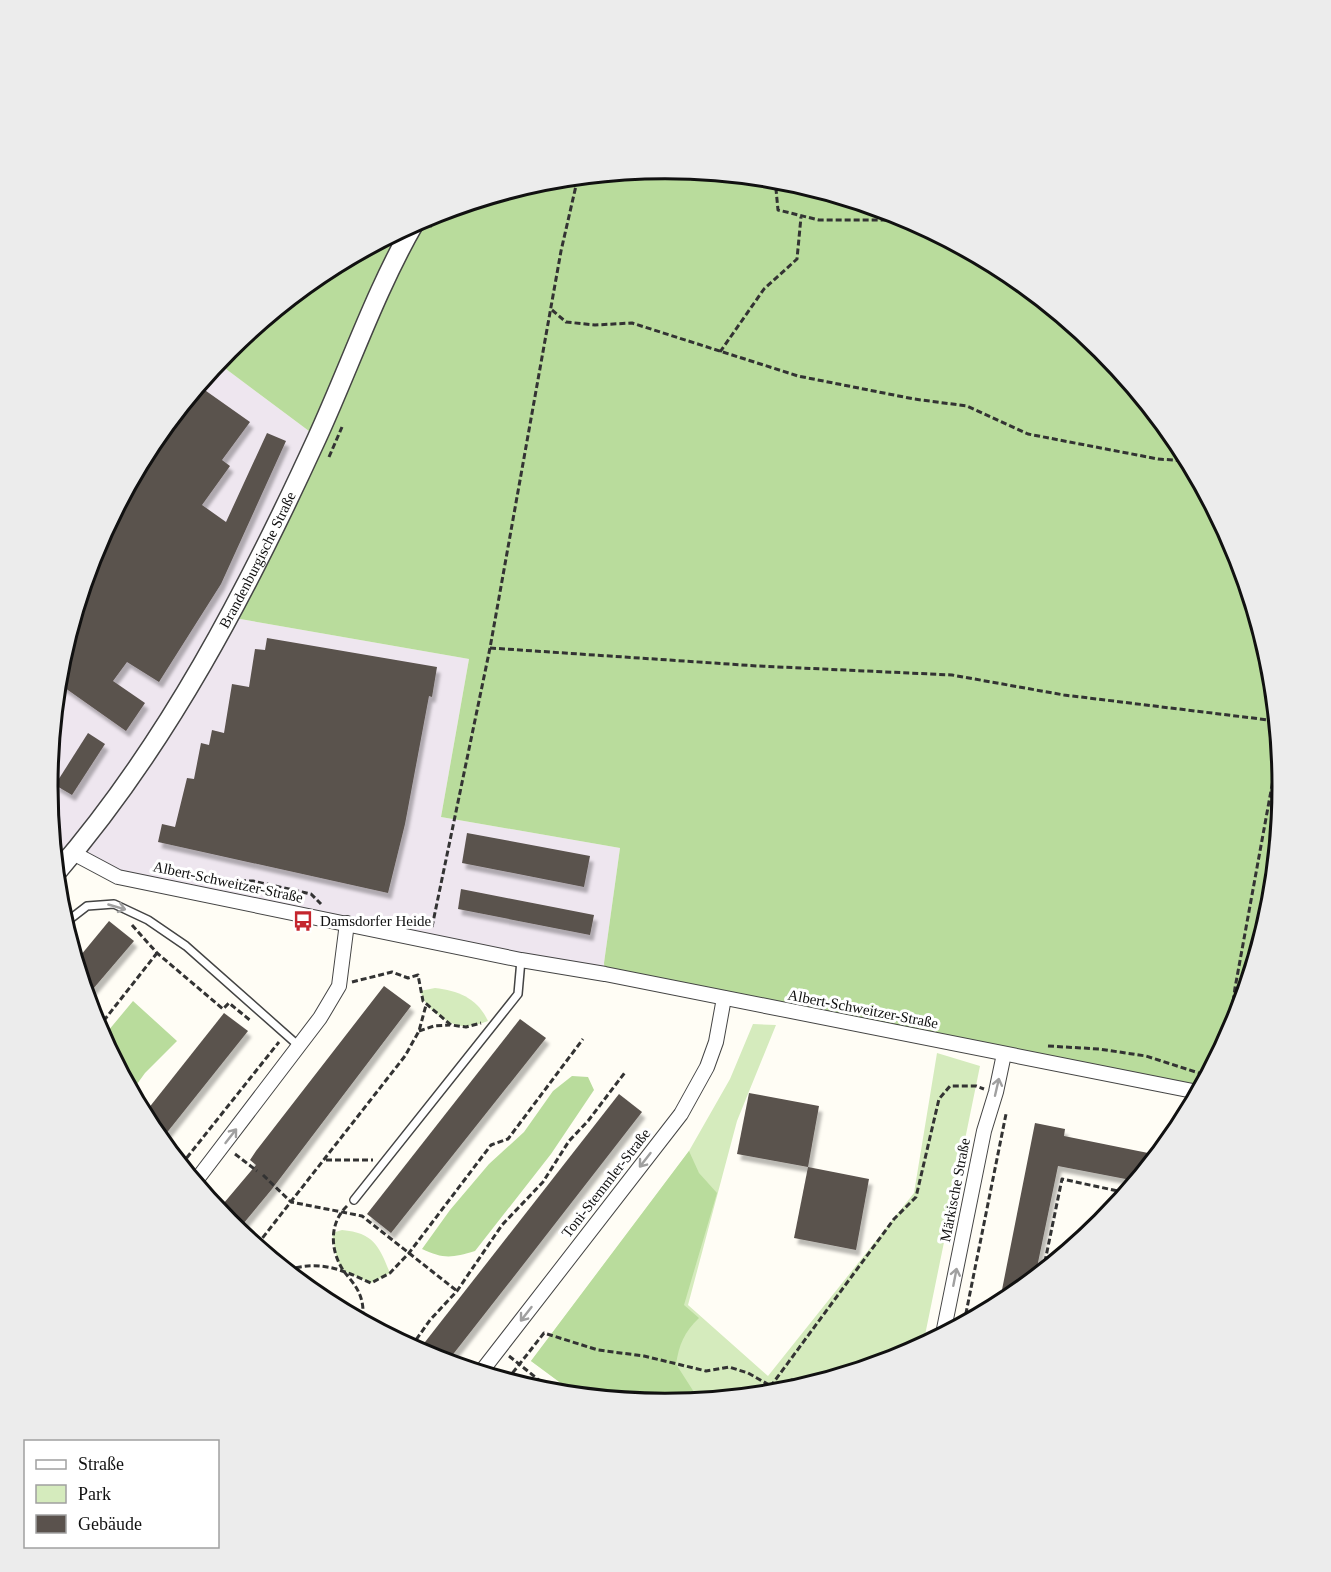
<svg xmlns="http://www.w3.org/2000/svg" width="1331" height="1572" font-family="'Times New Roman',serif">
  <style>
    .industrial { fill: #eee6ef }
    .green { fill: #d5ebbd }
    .forest { fill: #b9dc9c }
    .building { fill: #5a524d; filter: url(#shadow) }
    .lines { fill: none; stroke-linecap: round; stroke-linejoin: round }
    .service-casing { stroke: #444; stroke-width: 10 }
    .minor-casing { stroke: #444; stroke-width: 16 }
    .tertiary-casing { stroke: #444; stroke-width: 21 }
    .path { stroke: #333; stroke-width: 3; stroke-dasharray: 6 3; stroke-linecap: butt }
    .service { stroke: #fff; stroke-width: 7 }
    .minor { stroke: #fff; stroke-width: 14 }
    .tertiary { stroke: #fff; stroke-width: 18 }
    .oneway { stroke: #a0a0a0 }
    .labels { text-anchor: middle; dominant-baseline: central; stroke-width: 6; stroke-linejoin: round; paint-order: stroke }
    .street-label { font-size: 15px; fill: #111; stroke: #fff }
    .poi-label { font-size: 15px; fill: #111; stroke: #fff; text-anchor: start }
    .rim { fill: none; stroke: #111; stroke-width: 3 }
  </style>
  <defs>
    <filter id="shadow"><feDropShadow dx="3.5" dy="6" stdDeviation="1.5" flood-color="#0004"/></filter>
  </defs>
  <rect width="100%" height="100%" fill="#fffdf5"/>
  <!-- industrial -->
  <path class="industrial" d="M218,363L317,437L229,617L469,659L441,817L620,848L604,963L605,974L118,877L73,853L57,872L48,786L60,665L95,549L152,443Z"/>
  <!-- green -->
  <g class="green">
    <path d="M435,988C459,991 477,998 488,1021C466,1029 455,1028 437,1014C428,1007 424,1002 420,991Z"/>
    <path d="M753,1024L776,1025L737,1121L688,1305L768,1376L914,1193L937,1053L980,1066L923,1345L901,1357L786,1392L665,1403L577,1395L531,1361L689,1151L730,1079Z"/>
    <path d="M342,1230C374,1233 379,1246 390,1273L371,1283L344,1271L337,1260L332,1233Z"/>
  </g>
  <!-- forest -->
  <g class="forest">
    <path d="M666,169L786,180L902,216L1009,273L1102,350L1179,443L1236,550L1271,666L1283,786L1271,907L1236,1023L1202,1085L605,974L604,963L620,848L441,817L469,659L229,617L317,437L218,363L229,349L323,272L430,215L545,180Z"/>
    <path d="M133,1001L177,1041L145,1073L132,1091L103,1037Z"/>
    <path d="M572,1076L588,1077L594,1090L551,1154L475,1251C452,1258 443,1259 422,1249L450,1210L489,1164L524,1132L553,1091Z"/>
    <path d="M689,1151L699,1173L717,1193L684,1305L699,1318C684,1332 679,1345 676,1364L699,1400L665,1403L577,1395L531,1361Z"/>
  </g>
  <!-- building -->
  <g class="building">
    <path d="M199,386L250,422L222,460L230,466L202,505L226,522L267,433L286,441L221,584L159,682L127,662L113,681L145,703L126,731L58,683L60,665L95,549L152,443Z"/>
    <path d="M267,638L437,667L432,697L429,696L405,824L388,893L158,842L162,824L175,827L187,778L194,779L201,743L209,745L212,730L224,733L232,684L249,687L255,649L265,650Z"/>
    <path d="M88,733L105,744L72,795L55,785Z"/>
    <path d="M467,833L590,856L584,887L462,863Z"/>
    <path d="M461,889L594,915L590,935L458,909Z"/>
    <path d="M109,921L134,941L87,996L76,961Z"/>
    <path d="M384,986L411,1006L272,1189L238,1230L218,1210L256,1165L250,1160L256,1151Z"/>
    <path d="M224,1013L248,1031L161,1140L152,1129L144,1114Z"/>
    <path d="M520,1019L546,1038L391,1233L367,1214Z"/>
    <path d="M749,1093L819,1106L808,1167L737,1154Z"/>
    <path d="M619,1094L642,1112L523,1265L447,1362L418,1351Z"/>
    <path d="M1035,1123L1065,1129L1064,1136L1158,1155L1136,1181L1058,1166L1035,1277L1008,1300L999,1305Z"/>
    <path d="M808,1167L869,1179L856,1250L794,1238Z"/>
  </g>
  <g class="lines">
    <!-- service casing -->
    <g class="service-casing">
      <g id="service">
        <path d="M65,923L87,906L114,904L148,920L186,946L300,1047"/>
        <path d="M354,1200L518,994L521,960"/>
      </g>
    </g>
    <!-- minor casing -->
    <g class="minor-casing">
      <g id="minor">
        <path d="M73,853L118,877L521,960L605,974L1198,1092"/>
        <path d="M195,1182L320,1018L339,986L347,923"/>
        <path d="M943,1334L984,1131L996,1092L1004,1054"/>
        <path d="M481,1372L681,1114L707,1067L716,1042L724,998"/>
      </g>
    </g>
    <!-- tertiary casing -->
    <g class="tertiary-casing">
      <g id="tertiary">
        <path id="s1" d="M57,872C167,745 247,591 317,438C350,366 375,292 414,224"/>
      </g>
    </g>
    <!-- path -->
    <g class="path">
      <path d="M619,173C633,180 641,178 653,170"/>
      <path d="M775,179L778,210L819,220H911"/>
      <path d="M430,227L439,213"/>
      <path d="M552,310L566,322L595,325L632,323L798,376L914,399L967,406L1028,434L1158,459L1189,461"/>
      <path d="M720,352L764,289L797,259L801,217"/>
      <path d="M329,457L342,427"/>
      <path d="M490,648L758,666L952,675L1064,695L1277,721"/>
      <path d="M213,880L253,881L311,894L321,904"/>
      <path d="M132,925L157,953L223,1009L229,1003L251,1021"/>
      <path d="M432,927L490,648L561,251L578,177"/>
      <path d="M352,982L392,972L408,978L418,975L423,1001L451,1025L466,1027L481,1023"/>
      <path d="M98,1028L157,953"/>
      <path d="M419,1031L434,1026L450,1025"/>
      <path d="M1228,1037L1235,988L1279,747"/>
      <path d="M1048,1046L1099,1049L1146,1056L1208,1076"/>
      <path d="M235,1154L257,1171"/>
      <path d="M326,1160H373"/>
      <path d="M181,1165L279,1042"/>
      <path d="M263,1175L291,1202L362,1216L457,1291"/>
      <path d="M347,1206C329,1223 330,1250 343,1270C348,1277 356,1285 359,1293C363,1301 364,1312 362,1321"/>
      <path d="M257,1245L405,1056L419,1031L426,1005"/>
      <path d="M287,1270C321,1260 340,1269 371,1283L390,1273L409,1253L491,1145L508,1139L583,1039"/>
      <path d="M1043,1271L1062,1179L1127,1193"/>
      <path d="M964,1323L1006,1114"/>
      <path d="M411,1347L430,1320L457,1291L502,1225L543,1182L569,1141L588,1121L626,1071"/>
      <path d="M509,1356L555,1393"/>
      <path d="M507,1380L544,1333L598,1350L644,1356L706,1371L729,1367L748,1373L771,1386L792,1380L801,1387"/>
      <path d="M765,1394L894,1219L916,1197L939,1099L950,1086H976L984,1089"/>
    </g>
    <!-- service -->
    <use href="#service" class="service"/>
    <!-- minor -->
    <use href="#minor" class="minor"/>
    <!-- tertiary -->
    <use href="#tertiary" class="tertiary"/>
  </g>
  <!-- one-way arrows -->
  <defs><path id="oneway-shaft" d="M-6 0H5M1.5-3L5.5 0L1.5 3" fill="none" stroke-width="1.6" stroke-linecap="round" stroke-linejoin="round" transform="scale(1.5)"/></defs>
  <g class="oneway">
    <use href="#oneway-shaft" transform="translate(117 907) rotate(16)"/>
    <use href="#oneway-shaft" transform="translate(997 1087) rotate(-77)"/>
    <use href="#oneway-shaft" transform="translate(231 1136) rotate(-52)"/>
    <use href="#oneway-shaft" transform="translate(645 1160) rotate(128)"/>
    <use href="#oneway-shaft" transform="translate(955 1277) rotate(-79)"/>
    <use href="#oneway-shaft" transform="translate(526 1314) rotate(128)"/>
  </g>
  <!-- icons -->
  <defs>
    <g id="bus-bare" transform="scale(1.62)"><path d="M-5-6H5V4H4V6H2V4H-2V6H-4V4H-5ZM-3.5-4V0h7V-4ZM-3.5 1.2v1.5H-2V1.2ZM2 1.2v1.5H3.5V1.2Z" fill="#c4262e" stroke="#fff" stroke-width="2.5" paint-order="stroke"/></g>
  </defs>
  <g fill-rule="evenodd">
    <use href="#bus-bare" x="303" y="921"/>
  </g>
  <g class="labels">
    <!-- street labels -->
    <g class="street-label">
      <text stroke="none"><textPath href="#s1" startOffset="372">Brandenburgische Straße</textPath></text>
      <text transform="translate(228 882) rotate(12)">Albert-Schweitzer-Straße</text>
      <text transform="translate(863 1009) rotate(11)">Albert-Schweitzer-Straße</text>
      <text transform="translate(606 1183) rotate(-52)">Toni-Stemmler-Straße</text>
      <text transform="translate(955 1190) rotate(-79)">Märkische Straße</text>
    </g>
    <!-- poi labels -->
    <g class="poi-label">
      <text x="320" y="921">Damsdorfer Heide</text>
    </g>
  </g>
  <!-- crop -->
  <path d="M0 0H1331V1572H0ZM58 786a607 607 0 1 1 1214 0a607 607 0 1 1-1214 0Z" fill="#ececec" fill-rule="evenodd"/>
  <path class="rim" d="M58 786a607 607 0 1 1 1214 0a607 607 0 1 1-1214 0Z"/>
  <!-- legend -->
  <rect x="24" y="1440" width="195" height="108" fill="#ffffff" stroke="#a0a0a0" stroke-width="1.5"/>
  <rect x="36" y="1460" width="30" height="9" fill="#ffffff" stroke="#a0a0a0" stroke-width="1.5"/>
  <text x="78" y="1470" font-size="18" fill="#111111">Straße</text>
  <rect x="36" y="1485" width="30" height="18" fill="#d5ebbd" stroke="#a0a0a0" stroke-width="1.5"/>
  <text x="78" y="1500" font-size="18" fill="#111111">Park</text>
  <rect x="36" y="1515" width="30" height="18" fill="#5a524d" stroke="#a0a0a0" stroke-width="1.5"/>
  <text x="78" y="1530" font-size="18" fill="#111111">Gebäude</text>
</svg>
